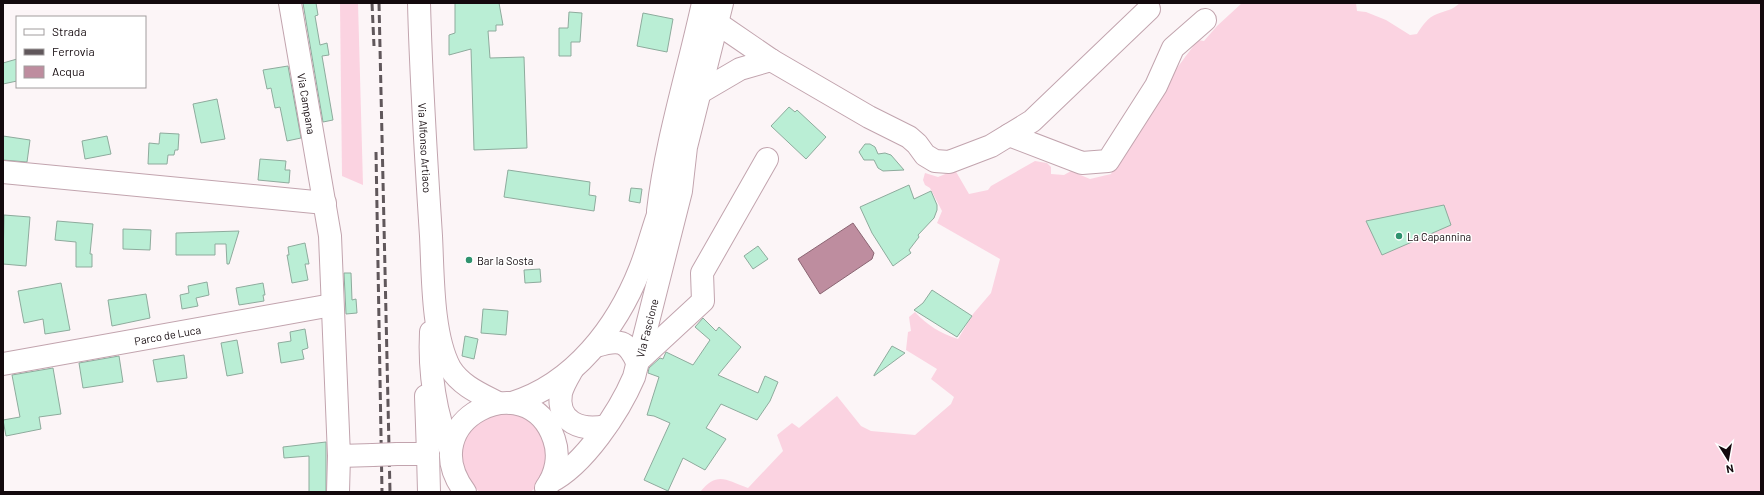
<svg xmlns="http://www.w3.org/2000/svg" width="1764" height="495" font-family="Barlow,sans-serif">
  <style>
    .grass { fill: #fbd3e1 }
    .water { fill: #be8d9f; stroke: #8b6573 }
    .building { fill: #baeed5; stroke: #8eab9d }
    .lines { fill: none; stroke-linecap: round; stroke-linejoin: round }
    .minor-casing { stroke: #c2a4ae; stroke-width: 24 }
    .major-casing { stroke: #c2a4ae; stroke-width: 24 }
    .highway-casing { stroke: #c2a4ae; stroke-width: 24 }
    .minor { stroke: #fff; stroke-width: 22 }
    .major { stroke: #fff; stroke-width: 22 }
    .highway { stroke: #fff; stroke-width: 22 }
    .rail { stroke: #60575b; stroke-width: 3; stroke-dasharray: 8 4; stroke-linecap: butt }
    .minor-bridge-casing { stroke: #c2a4ae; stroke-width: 24; stroke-linecap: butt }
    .minor-bridge { stroke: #fff; stroke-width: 22 }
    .poi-dot { fill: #2f926e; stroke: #fff; stroke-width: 1.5 }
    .labels { text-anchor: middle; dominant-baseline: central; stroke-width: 3; stroke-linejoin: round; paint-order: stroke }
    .street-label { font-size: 11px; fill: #13090d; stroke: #fff }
    .poi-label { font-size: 11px; fill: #13090d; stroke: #fff; text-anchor: start }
  </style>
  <rect width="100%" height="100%" fill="#fcf5f7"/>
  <!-- grass -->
  <g class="grass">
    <path d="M340,3H358L363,185L342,176Z"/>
    <path d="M1242,3H1356L1357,11L1366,12L1386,20L1410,35L1417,34C1422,26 1428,17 1437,14C1447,10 1451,11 1460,3H1761V492H700C718,471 725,480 748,488L783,451L777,435L792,423L799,428L837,396L861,426L871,431L915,435L951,404L954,397L931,379L937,369L906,350L908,332L911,331L909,317L915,312C928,326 940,333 958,339L973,314L991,293L1000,259L937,223L942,211L930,188L925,185L923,180L925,173L938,177L955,170L969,194L988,190L991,186L1035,161L1047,163L1051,167V174L1064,175L1071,171L1090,179L1111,174C1134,126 1166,82 1198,40L1204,41L1217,26Z"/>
    <path d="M492,413L521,414L543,432L549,461L537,487L530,492H480C462,481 453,445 469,429C475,423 485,418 492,413Z"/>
  </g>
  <!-- water -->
  <path class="water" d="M853,223L874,253L872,259L820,294L798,259Z"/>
  <!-- building -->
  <g class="building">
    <path d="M303,3H316L318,15L315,16L320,45L327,43L329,55L322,56L333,120L323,122Z"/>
    <path d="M455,3H499L503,25H496V31H488L490,58L524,57L527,148L474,150L471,49L449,55V35L455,33Z"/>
    <path d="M569,12L582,13L580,42H571V56H559V28H568Z"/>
    <path d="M643,13L673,19L667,52L637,46Z"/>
    <path d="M17,59V81L3,84V63Z"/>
    <path d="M288,66L301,138L287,141L280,107L275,108L271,88L267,89L263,70Z"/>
    <path d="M217,99L225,139L201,143L193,104Z"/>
    <path d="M789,107L795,112L797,110L826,137L806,159L771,126Z"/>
    <path d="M160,133L179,134L178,150H175L174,155H168L167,164H148L149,143L159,144Z"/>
    <path d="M3,136L30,140L27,162L3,160Z"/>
    <path d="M107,136L111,154L85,159L82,141Z"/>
    <path d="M865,144H870L875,147L878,154L885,153L891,155L904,170L883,171L878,168L874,160H864L859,152Z"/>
    <path d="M260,159L286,161L285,170H290L289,183L258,180Z"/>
    <path d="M508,170L590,182L589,195L596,196L594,211L504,197Z"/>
    <path d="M909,185L914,199L931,191L937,205V210L934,218L918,235L919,237L909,250L911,253L893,266L872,233L860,207Z"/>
    <path d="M631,188L642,189L640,203L629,201Z"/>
    <path d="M1444,205L1451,225L1382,255L1366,221Z"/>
    <path d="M4,215L30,217L26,266L3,264Z"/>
    <path d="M57,221L93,224L90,254H92V267H76V242L55,240Z"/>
    <path d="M123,229L151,230L150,250L123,249Z"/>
    <path d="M239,231L229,264H227L226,244H215V255H176V233Z"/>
    <path d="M305,243L309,264H305L308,280L292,283L287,255H289L288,247Z"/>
    <path d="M758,246L768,259L753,269L744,256Z"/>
    <path d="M540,269L541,282L525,283L524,270Z"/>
    <path d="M344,273H351L352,300L356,299L357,313L346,314Z"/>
    <path d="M207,282L209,295L196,298L198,306L182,309L180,295L189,293L188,286Z"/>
    <path d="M61,283L70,330L45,334L43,319L24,323L18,291Z"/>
    <path d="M263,283L265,295H263L264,301L239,305L236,288Z"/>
    <path d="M932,290L972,316L957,337L914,310L923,303Z"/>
    <path d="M146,294L150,318L112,326L108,300Z"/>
    <path d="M483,309L508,311L506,335L481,333Z"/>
    <path d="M703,318L716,331L719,327L741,347L718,375L758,393L765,376L778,382L770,401L757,420L721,404L706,428L726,439L705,470L683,458L668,491L644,480L670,423L654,416L647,415L659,377L648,373L649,368L660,358L663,359L666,352L693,365L710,340L695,327Z"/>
    <path d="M305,329L308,348L302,350L304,359L281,363L278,343L291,341L290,332Z"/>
    <path d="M465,336L478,339L474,359L462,356Z"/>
    <path d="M237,340L243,373L227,376L221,343Z"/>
    <path d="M892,346L905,353L874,376V375Z"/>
    <path d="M184,355L187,378L157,382L153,360Z"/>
    <path d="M119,356L123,382L83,388L79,363Z"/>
    <path d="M53,368L61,414L39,417L41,429L6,436L3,420L20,417L12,375Z"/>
    <path d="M326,442V492H309V456L284,458L283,447Z"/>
  </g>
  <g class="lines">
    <!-- minor casing -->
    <g class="minor-casing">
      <g id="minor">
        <path id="s1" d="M290,3L330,236L339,456L373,455"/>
        <path d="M717,23L771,60L869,117L909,137L917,144L925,155L935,161L949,162L991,146L1032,121L1149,9"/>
        <path d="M699,93L740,69L771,60"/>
        <path d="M1009,135L1082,163L1108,161L1156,86L1173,48L1205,20"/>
        <path d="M3,172L325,203"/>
        <path d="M637,362L703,301L702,273L767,159"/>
        <path id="s2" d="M3,364L332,305"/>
        <path d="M397,454H428L429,492"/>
        <path d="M338,492L339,456"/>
      </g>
    </g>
    <!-- major casing -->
    <g class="major-casing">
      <g id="major">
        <path id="s3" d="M419,3C421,81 426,159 431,236C433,274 432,335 450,368C461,386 481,394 498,403"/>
        <path d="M431,332C429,371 435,416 451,451"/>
        <path d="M596,346C619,339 627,340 637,362"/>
        <path d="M572,370C568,377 563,385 561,393C556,423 582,431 606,426"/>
        <path d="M426,396L428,454"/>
        <path d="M512,403C574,384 617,327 640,269C650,244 655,218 666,194"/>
        <path id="s4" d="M550,482C584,465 619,412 634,377L681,191L686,147L722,3"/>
        <path d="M465,492C411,420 528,363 554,439C560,456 556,474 546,488"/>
      </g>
    </g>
    <!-- highway casing -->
    <g class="highway-casing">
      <path id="highway" d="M658,211C666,141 688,72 703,3"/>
    </g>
    <!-- minor -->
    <use href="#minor" class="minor"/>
    <!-- major -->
    <use href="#major" class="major"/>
    <!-- highway -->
    <use href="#highway" class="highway"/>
    <!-- rail -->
    <g class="rail">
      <path d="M372,3L374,46"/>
      <path d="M379,3L390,492"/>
      <path d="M376,152L382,492"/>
    </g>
    <!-- minor-bridge casing -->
    <g class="minor-bridge-casing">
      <path id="minor-bridge" d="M373,455L397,454"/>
    </g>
    <!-- minor-bridge -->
    <use href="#minor-bridge" class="minor-bridge"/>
  </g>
  <!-- markers -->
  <g class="poi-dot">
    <circle cx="1399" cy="236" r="4"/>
    <circle cx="469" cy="260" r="4"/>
  </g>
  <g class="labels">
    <!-- street labels -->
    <g class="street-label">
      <text stroke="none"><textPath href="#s1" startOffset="102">Via Campana</textPath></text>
      <text stroke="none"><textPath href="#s3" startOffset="145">Via Alfonso Artiaco</textPath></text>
      <text stroke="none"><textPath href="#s4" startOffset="187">Via Fascione</textPath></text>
      <text stroke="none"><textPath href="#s2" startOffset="167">Parco de Luca</textPath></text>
    </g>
    <!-- poi labels -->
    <g class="poi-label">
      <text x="1407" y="236">La Capannina</text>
      <text x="477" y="260">Bar la Sosta</text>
    </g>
  </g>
  <!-- border -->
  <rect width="1764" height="495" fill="none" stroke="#13090d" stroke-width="8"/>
  <!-- legend -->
  <rect x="16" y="16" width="130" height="72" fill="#ffffff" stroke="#a19d9e"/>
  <rect x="24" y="29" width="20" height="6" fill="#ffffff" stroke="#a19d9e"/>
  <text x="52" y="36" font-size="12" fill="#13090d">Strada</text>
  <rect x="24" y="49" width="20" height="6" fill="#60575b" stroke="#a19d9e"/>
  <text x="52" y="56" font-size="12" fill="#13090d">Ferrovia</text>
  <rect x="24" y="66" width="20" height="12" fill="#be8d9f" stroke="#a19d9e"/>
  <text x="52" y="76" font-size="12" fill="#13090d">Acqua</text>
  <!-- north arrow -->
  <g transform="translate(1728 459) rotate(169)" stroke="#ffffff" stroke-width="3" paint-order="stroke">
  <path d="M0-3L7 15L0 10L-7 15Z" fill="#13090d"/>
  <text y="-6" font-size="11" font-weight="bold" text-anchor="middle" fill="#13090d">N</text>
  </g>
</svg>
